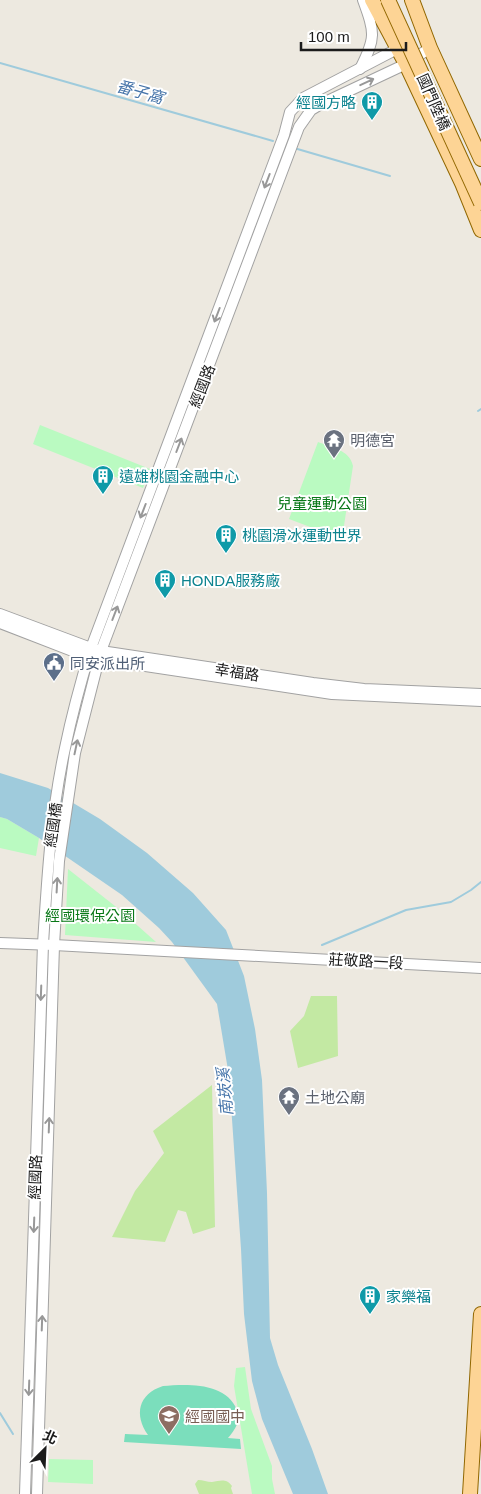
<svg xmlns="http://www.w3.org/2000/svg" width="481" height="1494" font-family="Arial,'Noto Sans TC',sans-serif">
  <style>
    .grass { fill: #c3e9a3 }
    .park { fill: #bafac1 }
    .pitch { fill: #7bdebc }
    .water { fill: #9fcbdc }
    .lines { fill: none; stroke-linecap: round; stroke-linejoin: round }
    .stream { stroke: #9fcbdc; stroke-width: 2 }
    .minor-casing { stroke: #a2a2a2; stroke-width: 12 }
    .major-casing { stroke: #916700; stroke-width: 16 }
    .minor { stroke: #fff; stroke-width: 10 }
    .major { stroke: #fdd495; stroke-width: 14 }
    .major-bridge-casing { stroke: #916700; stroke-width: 16; stroke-linecap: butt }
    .major-bridge { stroke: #fdd495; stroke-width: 14 }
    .oneway { stroke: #989898 }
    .labels { text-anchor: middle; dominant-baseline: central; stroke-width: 4; stroke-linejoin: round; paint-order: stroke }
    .culture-label { font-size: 15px; fill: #0d838f; stroke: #fff; text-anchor: start }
    .street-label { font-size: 15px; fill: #1b1b1b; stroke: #fff }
    .worship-label { font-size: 15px; fill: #5b616d; stroke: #fff; text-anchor: start }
    .park-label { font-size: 15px; fill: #097817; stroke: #fff }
    .service-label { font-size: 15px; fill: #4e5e75; stroke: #fff; text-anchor: start }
    .education-label { font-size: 15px; fill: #785e54; stroke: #fff; text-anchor: start }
    .water-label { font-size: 16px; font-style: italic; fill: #4775aa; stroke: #fff }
  </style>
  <rect width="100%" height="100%" fill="#ede9e0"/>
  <!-- grass -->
  <g class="grass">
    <path d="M311,996H337L338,1056L298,1068L290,1031L304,1016Z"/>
    <path d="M212,1085L215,1227L193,1234L186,1212L178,1210L165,1242L112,1237L135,1191L164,1153L153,1131Z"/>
    <path d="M198,1480C203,1480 207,1482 212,1482C220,1481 226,1478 232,1486L231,1488L233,1494H199L195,1484Z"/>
  </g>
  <!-- park -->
  <g class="park">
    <path d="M40,425L150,469L143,488L33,444Z"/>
    <path d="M318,442C331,447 350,450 353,466L342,539L289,519Z"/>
    <path d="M0,817L7,819L39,838L36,856L0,848Z"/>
    <path d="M68,869L120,910L156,942L65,935Z"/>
    <path d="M245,1367L251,1409L272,1466V1479L275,1494H252L234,1386L236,1368Z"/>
    <path d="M49,1459L93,1460V1484L48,1482Z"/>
  </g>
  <!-- pitch -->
  <path class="pitch" d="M163,1386C187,1384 226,1382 237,1410C241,1421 235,1430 228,1438L240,1439L241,1449L124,1442L125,1434L148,1435C134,1415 138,1394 163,1386Z"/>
  <!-- water -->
  <path class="water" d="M0,773L48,788L100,819L147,853L193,893L226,930L244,976L255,1029L262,1080L267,1193L270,1338L278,1365L312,1449L328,1494H293L262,1419L252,1381L244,1314L241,1249L229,1076L217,1004L172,942L159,928L122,895L39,838L7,819L0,817Z"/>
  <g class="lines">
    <!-- stream -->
    <g class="stream">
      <path d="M0,63L273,141"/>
      <path d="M294,148L390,176"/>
      <path d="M478,411L481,409"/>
      <path d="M322,945L406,910L451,902L471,890L481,882"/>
      <path d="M0,1413L13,1434"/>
    </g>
    <!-- minor casing -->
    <g class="minor-casing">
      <g id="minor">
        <path d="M360,69C376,38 375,33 363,0"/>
        <path d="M0,614L91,648L101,651L313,683L364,689L481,694"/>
        <path d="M0,623L88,657L99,659L332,694L481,701"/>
        <path d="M0,943L54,945L481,968"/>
        <path d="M25,1494L43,944C47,879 51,812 65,748C72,714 81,681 91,648L284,135L290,112L303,98L397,49"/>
        <path d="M37,1494L54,945L59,861L75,753L101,651L299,127L311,110L321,104L406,64L430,48"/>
      </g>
    </g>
    <!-- major casing -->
    <g class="major-casing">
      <g id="major">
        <path d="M372,0L406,64L462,183L481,230"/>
        <path d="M412,0L430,48L481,159"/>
        <path d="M470,1494L481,1314"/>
      </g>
    </g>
    <!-- minor -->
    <use href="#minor" class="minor"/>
    <!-- major -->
    <use href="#major" class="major"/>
    <!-- major-bridge casing -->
    <g class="major-bridge-casing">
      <path id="major-bridge" d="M388,0L481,203"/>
    </g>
    <!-- major-bridge -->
    <use href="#major-bridge" class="major-bridge"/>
  </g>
  <!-- one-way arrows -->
  <defs><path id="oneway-shaft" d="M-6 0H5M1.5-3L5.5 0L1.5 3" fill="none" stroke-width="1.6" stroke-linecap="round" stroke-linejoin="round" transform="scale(1.25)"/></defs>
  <g class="oneway">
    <use href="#oneway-shaft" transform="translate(367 82) rotate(-25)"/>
    <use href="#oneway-shaft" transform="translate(267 181) rotate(111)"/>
    <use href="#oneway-shaft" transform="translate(217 315) rotate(111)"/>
    <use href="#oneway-shaft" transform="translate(179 445) rotate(-69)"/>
    <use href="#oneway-shaft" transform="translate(143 511) rotate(111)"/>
    <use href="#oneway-shaft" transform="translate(115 613) rotate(-69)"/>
    <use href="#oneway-shaft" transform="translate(76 747) rotate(-78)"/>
    <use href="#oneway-shaft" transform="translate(57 885) rotate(-87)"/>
    <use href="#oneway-shaft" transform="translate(41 993) rotate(92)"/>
    <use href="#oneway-shaft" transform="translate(49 1125) rotate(-88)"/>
    <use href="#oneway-shaft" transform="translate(34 1225) rotate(92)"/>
    <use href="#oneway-shaft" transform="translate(42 1323) rotate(-88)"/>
    <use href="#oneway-shaft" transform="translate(29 1388) rotate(92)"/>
  </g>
  <!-- icons -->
  <defs>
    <g id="building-pin" transform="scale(1.125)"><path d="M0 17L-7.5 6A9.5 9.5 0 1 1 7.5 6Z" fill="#0f9aa8" stroke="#fff"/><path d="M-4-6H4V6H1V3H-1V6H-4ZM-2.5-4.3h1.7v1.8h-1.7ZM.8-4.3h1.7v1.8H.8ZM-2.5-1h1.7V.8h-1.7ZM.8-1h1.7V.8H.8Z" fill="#fff"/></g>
    <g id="temple-pin" transform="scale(1.125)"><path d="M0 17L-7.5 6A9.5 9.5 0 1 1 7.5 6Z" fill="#6b7280" stroke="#fff"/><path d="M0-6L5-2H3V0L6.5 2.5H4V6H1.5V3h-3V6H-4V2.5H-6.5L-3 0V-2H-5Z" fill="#fff"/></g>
    <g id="civic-pin" transform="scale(1.125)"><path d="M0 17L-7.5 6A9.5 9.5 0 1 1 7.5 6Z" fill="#5c6f8a" stroke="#fff"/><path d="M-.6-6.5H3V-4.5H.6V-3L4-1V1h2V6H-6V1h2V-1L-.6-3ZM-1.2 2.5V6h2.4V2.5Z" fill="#fff"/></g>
    <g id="school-pin" transform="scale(1.125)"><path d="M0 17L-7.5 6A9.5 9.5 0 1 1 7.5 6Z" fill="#8d6e63" stroke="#fff"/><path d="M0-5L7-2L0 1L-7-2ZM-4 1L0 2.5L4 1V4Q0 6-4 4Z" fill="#fff"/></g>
  </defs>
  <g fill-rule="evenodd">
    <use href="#building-pin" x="372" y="102"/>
    <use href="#temple-pin" x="334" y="440"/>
    <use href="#building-pin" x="103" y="476"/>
    <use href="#building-pin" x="226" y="535"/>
    <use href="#building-pin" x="165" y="580"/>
    <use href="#civic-pin" x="54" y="663"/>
    <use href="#temple-pin" x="289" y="1097"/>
    <use href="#building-pin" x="370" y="1296"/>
    <use href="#school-pin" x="169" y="1416"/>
  </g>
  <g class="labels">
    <!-- culture labels -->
    <g class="culture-label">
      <text x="356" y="102" text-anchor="end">經國方略</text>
      <text x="119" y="476">遠雄桃園金融中心</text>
      <text x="242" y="535">桃園滑冰運動世界</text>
      <text x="181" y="580">HONDA服務廠</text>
      <text x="386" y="1296">家樂福</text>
    </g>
    <!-- street labels -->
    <g class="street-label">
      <text transform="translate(434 102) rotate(66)">國門陸橋</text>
      <text transform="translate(202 386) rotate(-69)">經國路</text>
      <text transform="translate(237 672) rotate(9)">幸福路</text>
      <text transform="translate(53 825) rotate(-82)">經國橋</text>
      <text transform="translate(366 961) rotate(3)">莊敬路一段</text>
      <text transform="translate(35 1177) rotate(-88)">經國路</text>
    </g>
    <!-- worship labels -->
    <g class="worship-label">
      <text x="350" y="440">明德宮</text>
      <text x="305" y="1097">土地公廟</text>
    </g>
    <!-- park labels -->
    <g class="park-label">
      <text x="322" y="503">兒童運動公園</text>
      <text x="90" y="915">經國環保公園</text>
    </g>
    <!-- service labels -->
    <g class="service-label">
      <text x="70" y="663">同安派出所</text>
    </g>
    <!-- education labels -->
    <g class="education-label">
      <text x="185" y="1416">經國國中</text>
    </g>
    <!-- water labels -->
    <g class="water-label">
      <text transform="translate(140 92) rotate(16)">番子窩</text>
      <text transform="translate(225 1092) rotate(-95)">南崁溪</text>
    </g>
  </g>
  <!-- north arrow -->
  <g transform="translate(45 1449) rotate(24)" stroke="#ffffff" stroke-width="4" paint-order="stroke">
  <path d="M0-4L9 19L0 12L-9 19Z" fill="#1b1b1b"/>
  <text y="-8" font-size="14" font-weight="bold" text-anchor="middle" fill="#1b1b1b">北</text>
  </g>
  <!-- scale -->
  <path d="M301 42v8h105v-8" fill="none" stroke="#1b1b1b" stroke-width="2.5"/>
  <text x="308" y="42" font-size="15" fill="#1b1b1b" stroke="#ffffff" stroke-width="4" paint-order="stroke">100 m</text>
</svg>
